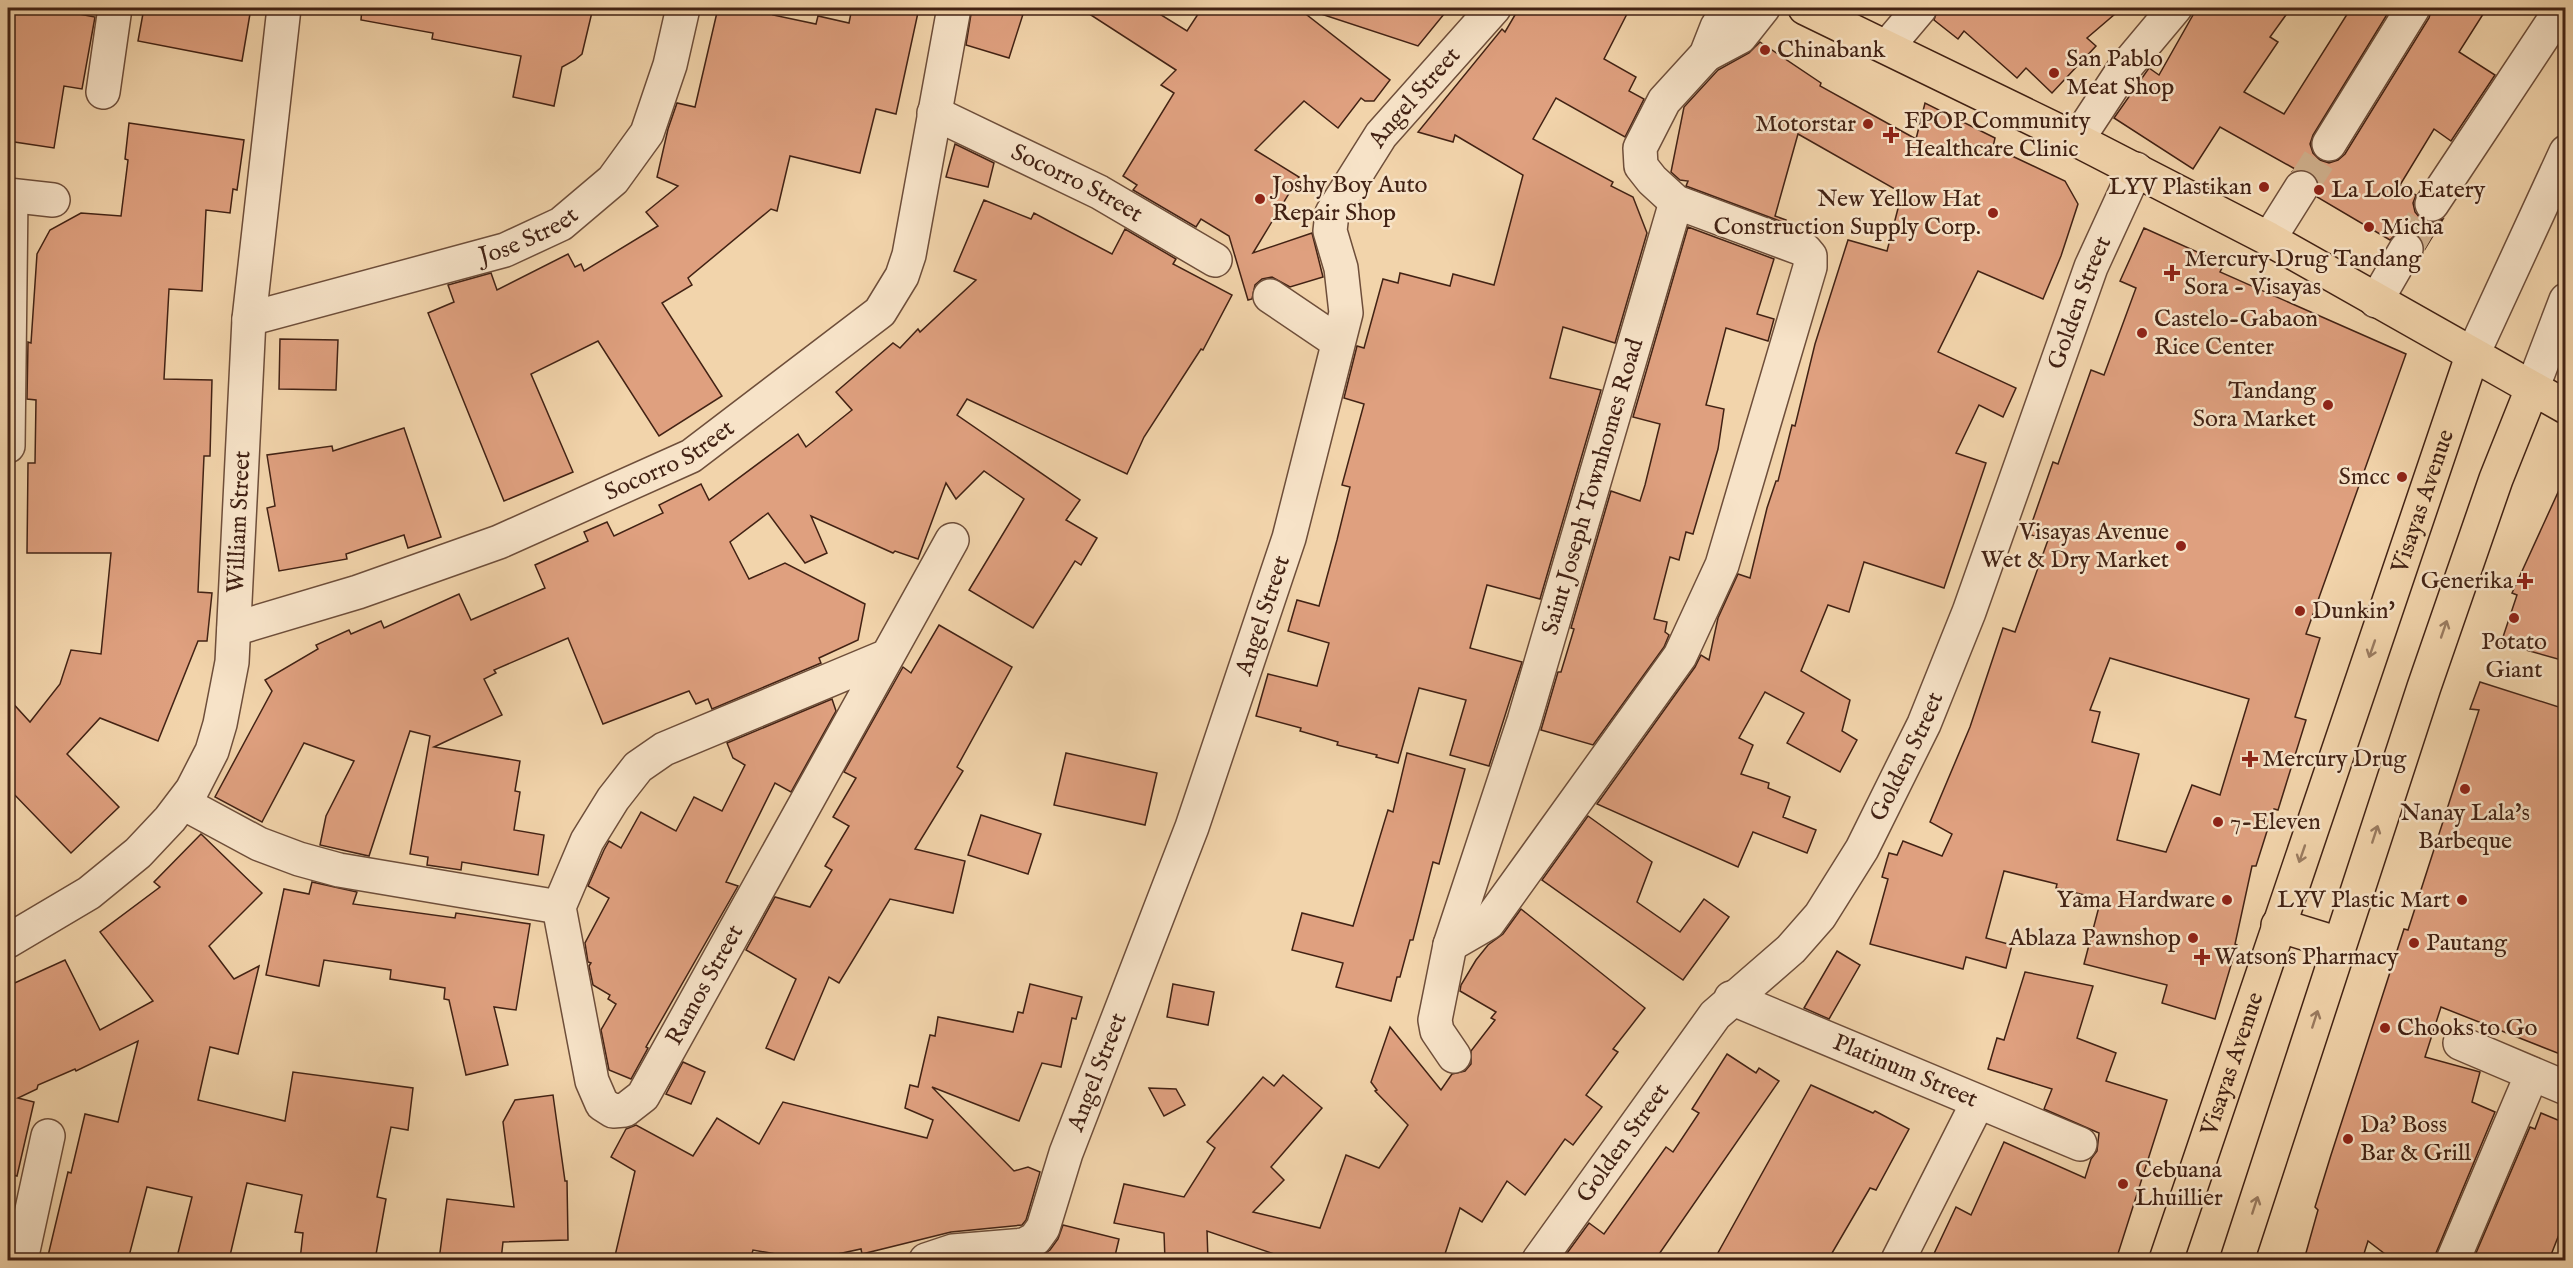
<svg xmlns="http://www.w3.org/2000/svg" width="2573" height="1268" font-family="'IM FELL English',serif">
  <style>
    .building { fill: #dfa07f; stroke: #422214; stroke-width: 1.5; fill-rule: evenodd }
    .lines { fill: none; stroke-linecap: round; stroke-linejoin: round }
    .minor-tunnel { stroke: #cfb08d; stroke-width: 33; stroke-dasharray: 33 16; stroke-linecap: butt }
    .minor-casing { stroke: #6e4e3a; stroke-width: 36 }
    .major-casing { stroke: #422214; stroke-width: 36 }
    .minor { stroke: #f7e3c8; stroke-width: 33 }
    .major { stroke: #f2d4ab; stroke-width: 33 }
    .oneway { stroke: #9a7b60 }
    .poi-dot { fill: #8f2418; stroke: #f7e3c8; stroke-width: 2 }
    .labels { text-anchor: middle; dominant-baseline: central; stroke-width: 5; stroke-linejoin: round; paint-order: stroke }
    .poi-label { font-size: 24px; fill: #422214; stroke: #f7e3c8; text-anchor: start }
    .street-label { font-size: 24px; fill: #422214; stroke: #f7e3c8 }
  </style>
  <rect width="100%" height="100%" fill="#f2d4ab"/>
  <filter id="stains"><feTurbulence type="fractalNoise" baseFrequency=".00333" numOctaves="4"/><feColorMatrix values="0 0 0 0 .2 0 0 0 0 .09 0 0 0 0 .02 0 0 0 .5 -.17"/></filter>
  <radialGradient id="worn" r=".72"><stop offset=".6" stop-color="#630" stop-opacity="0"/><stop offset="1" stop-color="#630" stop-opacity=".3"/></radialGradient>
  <!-- building -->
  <g class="building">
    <path d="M8,8H47L95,17L82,89L64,86L54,148L8,141Z"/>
    <path d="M144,8H251L242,61L138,41Z"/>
    <path d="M362,8H593L582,54L575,60L562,67L554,106L513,97L521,56L432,39L433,33L361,20Z"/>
    <path d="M718,8H775L773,15L816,24L818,16L849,23L852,8H919L896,114L876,109L860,173L790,156L777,211L771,209L688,278L692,285L662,303L722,396L659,436L598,341L531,374L573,472L504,501L428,313L454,302L448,285L491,273L497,290L568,254L575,267L581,264L584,271L658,226L646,212L678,186L657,177L668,129L677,103L695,107Z"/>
    <path d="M972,8H1025L1009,58L966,45Z"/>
    <path d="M1080,8H1150L1187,31L1202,8H1298L1390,80L1374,101H1365L1361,98L1338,128L1304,101L1255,150L1299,177L1253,253L1312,233L1323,277L1290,287L1272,277L1262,279L1255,285L1252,299L1248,300L1229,236L1201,219L1196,227L1133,190L1137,185L1123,176L1174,93L1161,85L1176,70Z"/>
    <path d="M1316,8H1449L1418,46L1315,12Z"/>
    <path d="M1519,8H1630L1604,59L1636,77L1629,91L1644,99L1625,137L1556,98L1533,139L1613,182L1611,186L1633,197L1647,233L1615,343L1563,327L1550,378L1601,390L1540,599L1487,585L1470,648L1522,662L1489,766L1450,755L1466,700L1419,688L1398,763L1376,757L1377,755L1337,745L1338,742L1300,731L1301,728L1256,716L1268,674L1317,686L1329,643L1288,631L1297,600L1319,606L1337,540L1350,487L1342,485L1364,404L1344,398L1357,346L1364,348L1383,279L1398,283L1400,273L1450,286L1453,274L1494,285L1523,175L1455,135L1453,142L1418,132L1502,29L1505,32Z"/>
    <path d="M1938,8H2122L2087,38L2096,46L2052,93L2026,68L2017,78L1964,31L1958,39L1934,20Z"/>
    <path d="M2197,8H2291L2270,37L2278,42L2244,92L2284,114L2351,8H2391L2313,135L2310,144L2313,153L2320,160L2329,163L2338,160L2345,154L2429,18L2432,8H2487L2459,52L2495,75L2451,141L2434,129L2400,185L2416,195L2413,203L2415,212L2421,219L2431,223L2443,219L2425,249L2422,239L2415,233L2405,230L2397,233L2390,240L2317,197L2320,189L2318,180L2311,172L2302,169L2293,171L2295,169L2220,127L2193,169L2114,118L2149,68L2159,75Z"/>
    <path d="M1760,42L1821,83L1820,86L1916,139L1925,103L1995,138L1993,147L2065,181L2078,204L2061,256L2043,299L1978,271L1938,352L2016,388L2003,417L1979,405L1956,453L1986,463L1944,588L1864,562L1849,612L1828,605L1801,671L1850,700L1842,731L1857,740L1840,772L1787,743L1804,713L1765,692L1739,738L1753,745L1741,774L1769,783L1768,788L1790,797L1783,817L1816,830L1807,853L1753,832L1738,867L1597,804L1695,667L1701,655L1709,660L1718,618L1738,574L1750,578L1767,508L1776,481H1778L1792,425L1795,426L1815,344L1848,240L1887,251L1902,193L1798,134L1775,216L1786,220L1785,223L1686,186L1688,181L1680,180L1671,172L1684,107L1718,70L1749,53Z"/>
    <path d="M129,123L244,140L237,190L233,189L230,213L206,210L202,291L169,289L164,379L212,380L210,456H204L198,592L212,593L207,641H198L158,741L100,718L67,754L119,807L71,853L8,788V698L30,722L60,684L71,650L101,654L111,553H27L28,463H35L36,400L27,399L28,342L31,343L37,254L50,230L81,213L121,216L128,160L125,159Z"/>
    <path d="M955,144L994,163L988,187L946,177Z"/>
    <path d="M984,200L1031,219L1034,213L1112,254L1125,229L1176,259L1173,264L1232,295L1203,350L1201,349L1144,437L1127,474L967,399L957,415L1080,500L1066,520L1097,538L1081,565L1075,561L1033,628L969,590L1024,499L984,471L956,499L946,483L918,559L895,551L893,553L811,516L827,553L805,563L768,513L730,542L749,579L785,563L865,604L858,640L819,658L821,663L712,709L708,699L696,704L689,691L603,724L568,638L494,670L496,673L484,679L502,715L434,747L520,761L515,791L520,792L514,830L544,835L538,875L462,862L461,870L427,865L428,857L410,854L430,736L410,731L369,856L320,845L326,816L354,761L304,743L262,822L215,797L272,691L265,680L318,649L316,645L349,630L351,634L381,621L384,628L459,594L471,620L545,588L535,565L588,541L584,532L607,522L614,536L663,513L659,505L701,484L709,500L798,434L806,447L852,410L836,392L893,343L900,348L918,329L920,332L976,280L954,271Z"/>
    <path d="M1688,227L1774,259L1757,314L1774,319L1768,341L1726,328L1706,405L1724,409L1718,449L1693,534L1686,532L1679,560L1670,557L1654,619L1667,622L1665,632L1669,635L1664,647L1593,745L1541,730L1558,672H1561L1574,629L1571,628L1611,491L1640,501L1645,485L1660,424L1633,417Z"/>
    <path d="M2144,228L2224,264L2220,272L2406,354L2306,634L2320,638L2295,717L2306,720L2278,810L2274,809L2256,866H2252L2235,944L2237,945L2215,1019L2162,1003L2167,985L2084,964L2101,899L2056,888L2057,884L2004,871L1986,938L2012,945L2006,968L1966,957L1963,969L1870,944L1888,879L1882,877L1889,853L1897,855L1903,841L1942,856L1952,834L1930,822L1970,727L2003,628L2015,632L2048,540L2028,534L2053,462L2058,464L2091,370L2104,375L2136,288L2120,281ZM2110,658L2249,699L2220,795L2192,785L2166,852L2117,840L2139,754L2092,742L2100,712L2090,710Z"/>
    <path d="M280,339L338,340L336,390L279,389Z"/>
    <path d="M404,428L441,537L408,548L404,535L346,554L347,559L279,571L267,508L275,506L267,455L332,446L333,451Z"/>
    <path d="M2565,477V661L2501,643L2517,595L2512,593Z"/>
    <path d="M939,625L1012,667L957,767L963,771L915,849L965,861L953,913L890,899L839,983L829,977L794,1060L766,1048L796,979L746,950L775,897L810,907L832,870L825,866L849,826L833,817L856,778L844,772L903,667L911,673Z"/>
    <path d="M2480,682L2565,709V1056L2441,1007L2425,1057L2480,1072L2472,1102L2495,1112L2436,1253L2435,1260H2393L2368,1241L2362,1260H2304L2318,1210L2315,1207L2331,1155L2404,929L2408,930L2479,710L2470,709Z"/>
    <path d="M832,699L836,711L791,792L775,783L726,882L738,886L646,1047L648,1048L631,1079L609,1070L601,1030L616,1004L608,999L610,995L593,985L589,966L591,963L588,962L585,943L609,898L588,886L604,850L609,841L621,848L641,812L676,831L694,797L722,811L745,765L733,758L727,743Z"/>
    <path d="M1066,753L1157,773L1145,825L1054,805Z"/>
    <path d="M1407,753L1465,769L1439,864L1433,862L1413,940H1410L1400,977H1397L1391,1001L1336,987L1343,963L1292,950L1302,913L1353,926L1388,810L1393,812Z"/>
    <path d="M981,815L1041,834L1028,874L968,855Z"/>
    <path d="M1588,816L1652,862L1637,902L1680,932L1704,899L1729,917L1683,980L1542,880Z"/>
    <path d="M201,834L262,893L209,946L234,979L259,966L238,1054L210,1047L198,1100L285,1121L293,1072L413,1088L408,1130L391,1127L377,1197L386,1199L375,1260H300L303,1233L295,1232L302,1195L247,1183L229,1260H190L177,1257L192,1197L147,1187L128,1260H47L68,1172L71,1173L85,1114L118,1122L138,1041L76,1071L75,1069L38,1085L37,1089L18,1098L34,1102L17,1176L8,1174V986L65,960L100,1030L153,1001L100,932L160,887L154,882Z"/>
    <path d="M312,882L357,892L353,904L455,918L456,913L530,924L516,1010L494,1007L508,1065L466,1075L449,1000L444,999L445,988L390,979L391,970L324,960L319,986L266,975L284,889L309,894Z"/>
    <path d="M1521,909L1645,1008L1613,1049L1618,1052L1586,1095L1602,1107L1573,1145L1565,1139L1525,1195L1507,1181L1482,1222L1460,1208L1443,1260H1292L1207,1231L1208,1260H1165L1164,1233L1114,1223L1124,1184L1184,1197L1215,1148L1207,1142L1263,1077L1274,1086L1283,1075L1322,1108L1271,1167L1284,1180L1253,1212L1320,1228L1346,1155L1379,1168L1408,1125L1375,1091L1377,1090L1371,1082L1390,1027L1441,1090L1452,1074L1465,1071L1471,1064V1051L1495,1020L1491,1018L1496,1012L1460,991L1461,985L1476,960L1488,945L1503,934Z"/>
    <path d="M1837,951L1860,965L1829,1019L1804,1008Z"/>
    <path d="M2025,972L2093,986L2077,1038L2116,1053L2106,1081L2167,1100L2116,1260H1931L1956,1207L1971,1215L2004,1142L2085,1178L2091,1159L2097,1151L2099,1133L2044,1109L2052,1089L1988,1069L1997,1038L2004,1040Z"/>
    <path d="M1030,984L1082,997L1076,1019L1072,1018L1061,1067L1042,1063L1019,1121L932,1087L1014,1171L1028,1167L1040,1172L1026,1220L1022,1225L951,1232L862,1254L861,1249L810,1260L753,1250L750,1260H614L635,1171L611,1157L626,1129L636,1125L693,1156L717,1118L759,1144L783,1102L927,1138L933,1120L905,1108L910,1085L918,1087L930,1035L935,1036L938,1017L1013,1032L1018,1012L1023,1013Z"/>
    <path d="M1173,984L1214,992L1208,1025L1167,1017Z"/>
    <path d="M1727,1054L1756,1073L1759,1068L1779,1081L1655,1260H1562L1589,1223L1604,1234L1666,1147L1673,1152L1699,1113L1692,1109Z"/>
    <path d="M683,1062L705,1072L691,1104L666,1094Z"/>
    <path d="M1811,1085L1873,1113L1875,1111L1909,1129L1876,1190L1870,1188L1828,1260H1714Z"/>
    <path d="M1149,1088L1176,1089L1185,1105L1164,1116Z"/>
    <path d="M553,1095L565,1181H567L568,1240L503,1242L501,1260H439L447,1199L514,1207L503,1122L515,1100Z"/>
    <path d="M2541,1113L2565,1123V1234L2560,1232L2549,1260H2473L2530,1127L2535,1129Z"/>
    <path d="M1063,1225L1119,1239L1114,1260H1035L1050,1250L1058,1239Z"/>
  </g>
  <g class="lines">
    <!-- minor-tunnel -->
    <g class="minor-tunnel">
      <path d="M2301,188L2329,144"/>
      <path d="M2406,249L2432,204"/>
    </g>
    <!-- minor casing -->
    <g class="minor-casing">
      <g id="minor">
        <path d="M1887,47L1920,8"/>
        <path d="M1706,55L1740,37L1763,8"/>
        <path d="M103,92L115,8"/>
        <path id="s1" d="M934,113L1099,192L1215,260"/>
        <path d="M2077,140L2123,70L2175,8"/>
        <path d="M2329,144L2413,8"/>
        <path d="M8,195L53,200"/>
        <path d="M2432,204L2562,8"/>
        <path d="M2269,239L2301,188"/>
        <path d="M1270,296L1338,342"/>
        <path d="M2376,301L2406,249"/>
        <path id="s2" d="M249,319L505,250L561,224L613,180L647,133L670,65L683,8"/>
        <path d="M2472,356L2566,152"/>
        <path d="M2532,389L2566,300"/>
        <path d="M8,446L11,196"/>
        <path id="s3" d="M234,629L358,592L499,542L691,456L880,312L902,276L909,255L954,8"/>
        <path id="s4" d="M887,656L664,749L638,767L613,799L587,841L559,907L592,1081L602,1104L613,1111L625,1110L643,1096L952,540"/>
        <path d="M183,803L259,844L299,859L339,870L559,907"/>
        <path id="s5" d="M8,941L89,893L138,853L170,819L192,790L212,751L220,724L232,662L249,319L284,8"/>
        <path d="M1450,945L1488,923L1680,656L1722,565L1810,267V256L1805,250L1676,202L1652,180L1641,166L1640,148L1664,101L1706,55L1717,27L1729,8"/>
        <path id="s6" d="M1731,998L2080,1144"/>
        <path d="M2460,1043L2566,1088"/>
        <path id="s7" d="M1454,1056L1437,1031L1435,1020L1450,945L1524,721L1676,202"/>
        <path d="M21,1260L48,1136"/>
        <path id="s8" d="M926,1260L953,1251L1024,1245L1035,1239L1043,1228L1066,1153L1192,827L1289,538L1346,313L1341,268L1330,231L1332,213L1381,135L1494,8"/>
        <path id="s9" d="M1539,1260L1715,1015L1791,949L1820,916L1862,849L1924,724L1969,612L2091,267L2136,169"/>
        <path d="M1898,1260L1978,1102"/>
        <path d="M2453,1260L2532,1074"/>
      </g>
    </g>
    <!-- major casing -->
    <g class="major-casing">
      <g id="major">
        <path d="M1805,8L2077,140L2269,239L2566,407"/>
        <path d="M2278,925L2339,944"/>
        <path id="s10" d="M2166,1260L2472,356"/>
        <path d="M2237,1260L2424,687L2496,479L2532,389"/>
      </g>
    </g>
    <!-- minor -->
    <use href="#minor" class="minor"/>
    <!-- major -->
    <use href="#major" class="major"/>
  </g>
  <!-- one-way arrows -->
  <defs><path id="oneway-shaft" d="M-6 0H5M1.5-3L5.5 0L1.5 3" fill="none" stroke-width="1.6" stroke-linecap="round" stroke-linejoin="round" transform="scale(1.5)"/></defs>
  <g class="oneway">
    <use href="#oneway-shaft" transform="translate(2444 629) rotate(-71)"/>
    <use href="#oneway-shaft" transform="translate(2372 649) rotate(109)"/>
    <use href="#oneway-shaft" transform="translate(2375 834) rotate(-72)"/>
    <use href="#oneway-shaft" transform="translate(2302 854) rotate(109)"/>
    <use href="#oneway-shaft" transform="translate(2315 1019) rotate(-72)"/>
    <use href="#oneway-shaft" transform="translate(2255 1205) rotate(-72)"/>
  </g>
  <!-- markers -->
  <g class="poi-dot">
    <circle cx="1765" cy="50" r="6"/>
    <circle cx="2054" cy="73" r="6"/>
    <circle cx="1868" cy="124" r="6"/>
    <path d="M1888 126h6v6h6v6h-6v6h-6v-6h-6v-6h6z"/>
    <circle cx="2264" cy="187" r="6"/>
    <circle cx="2319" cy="190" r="6"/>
    <circle cx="1260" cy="199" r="6"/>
    <circle cx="1993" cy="213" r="6"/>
    <circle cx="2369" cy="227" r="6"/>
    <path d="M2169 264h6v6h6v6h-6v6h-6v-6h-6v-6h6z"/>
    <circle cx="2142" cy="333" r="6"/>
    <circle cx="2328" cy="405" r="6"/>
    <circle cx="2402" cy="477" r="6"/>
    <circle cx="2181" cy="546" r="6"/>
    <path d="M2522 572h6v6h6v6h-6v6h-6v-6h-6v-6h6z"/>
    <circle cx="2300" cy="611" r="6"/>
    <circle cx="2514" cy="618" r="6"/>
    <path d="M2247 750h6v6h6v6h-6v6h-6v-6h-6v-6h6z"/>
    <circle cx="2465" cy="789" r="6"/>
    <circle cx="2218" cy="822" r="6"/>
    <circle cx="2227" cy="900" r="6"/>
    <circle cx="2462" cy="900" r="6"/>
    <circle cx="2193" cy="938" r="6"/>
    <circle cx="2414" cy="943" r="6"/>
    <path d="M2199 948h6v6h6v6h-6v6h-6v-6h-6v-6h6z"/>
    <circle cx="2385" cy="1028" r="6"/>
    <circle cx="2348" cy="1139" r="6"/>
    <circle cx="2123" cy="1184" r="6"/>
  </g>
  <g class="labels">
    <!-- poi labels -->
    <g class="poi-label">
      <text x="1777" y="50">Chinabank</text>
      <text x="2066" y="59">San Pablo<tspan x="2066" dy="28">Meat Shop</tspan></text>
      <text x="1904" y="121">FPOP Community<tspan x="1904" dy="28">Healthcare Clinic</tspan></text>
      <text x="1856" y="124" text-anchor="end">Motorstar</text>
      <text x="1272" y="185">Joshy Boy Auto<tspan x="1272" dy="28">Repair Shop</tspan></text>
      <text x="2252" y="187" text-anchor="end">LYV Plastikan</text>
      <text x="2331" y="190">La Lolo Eatery</text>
      <text x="1981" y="199" text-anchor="end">New Yellow Hat<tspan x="1981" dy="28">Construction Supply Corp.</tspan></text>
      <text x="2381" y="227">Micha</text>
      <text x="2184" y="259">Mercury Drug Tandang<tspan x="2184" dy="28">Sora - Visayas</tspan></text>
      <text x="2154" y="319">Castelo-Gabaon<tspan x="2154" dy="28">Rice Center</tspan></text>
      <text x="2316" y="391" text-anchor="end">Tandang<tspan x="2316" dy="28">Sora Market</tspan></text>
      <text x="2390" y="477" text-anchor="end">Smcc</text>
      <text x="2169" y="532" text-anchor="end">Visayas Avenue<tspan x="2169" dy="28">Wet &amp; Dry Market</tspan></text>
      <text x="2513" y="581" text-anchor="end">Generika</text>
      <text x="2312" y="611">Dunkin'</text>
      <text x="2514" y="642" text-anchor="middle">Potato<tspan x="2514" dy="28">Giant</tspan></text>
      <text x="2262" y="759">Mercury Drug</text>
      <text x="2465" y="813" text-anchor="middle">Nanay Lala's<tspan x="2465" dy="28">Barbeque</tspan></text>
      <text x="2230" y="822">7-Eleven</text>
      <text x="2215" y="900" text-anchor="end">Yama Hardware</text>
      <text x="2450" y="900" text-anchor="end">LYV Plastic Mart</text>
      <text x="2181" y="938" text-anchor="end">Ablaza Pawnshop</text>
      <text x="2426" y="943">Pautang</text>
      <text x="2214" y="957">Watsons Pharmacy</text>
      <text x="2397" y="1028">Chooks to Go</text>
      <text x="2360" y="1125">Da' Boss<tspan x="2360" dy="28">Bar &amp; Grill</tspan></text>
      <text x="2135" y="1170">Cebuana<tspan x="2135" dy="28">Lhuillier</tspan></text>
    </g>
    <!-- street labels -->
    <g class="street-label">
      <text stroke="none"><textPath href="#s8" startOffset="1335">Angel Street</textPath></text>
      <text stroke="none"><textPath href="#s1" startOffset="159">Socorro Street</textPath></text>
      <text stroke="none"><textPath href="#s2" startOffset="292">Jose Street</textPath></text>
      <text stroke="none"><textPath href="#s9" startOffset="1114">Golden Street</textPath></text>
      <text stroke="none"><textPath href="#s3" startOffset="468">Socorro Street</textPath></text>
      <text stroke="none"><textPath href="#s7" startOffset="598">Saint Joseph Townhomes Road</textPath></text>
      <text stroke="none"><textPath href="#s10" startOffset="801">Visayas Avenue</textPath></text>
      <text stroke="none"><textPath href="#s5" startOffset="516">William Street</textPath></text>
      <text stroke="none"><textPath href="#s8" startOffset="777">Angel Street</textPath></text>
      <text stroke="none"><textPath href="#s9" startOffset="628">Golden Street</textPath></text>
      <text stroke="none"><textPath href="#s4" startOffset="812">Ramos Street</textPath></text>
      <text stroke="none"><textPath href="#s10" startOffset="207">Visayas Avenue</textPath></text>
      <text stroke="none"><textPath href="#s6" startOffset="189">Platinum Street</textPath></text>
      <text stroke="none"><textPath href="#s8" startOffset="291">Angel Street</textPath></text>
      <text stroke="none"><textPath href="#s9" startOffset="144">Golden Street</textPath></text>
    </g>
  </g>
  <!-- margin -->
  <rect width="2573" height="1268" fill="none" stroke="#f2d4ab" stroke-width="30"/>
  <rect x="9" y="9" width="2555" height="1250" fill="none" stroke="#422214" stroke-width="3"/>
  <rect x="15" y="15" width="2543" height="1238" fill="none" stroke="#422214" stroke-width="1.5"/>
  <rect width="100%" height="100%" filter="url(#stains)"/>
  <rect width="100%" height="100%" fill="url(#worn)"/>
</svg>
